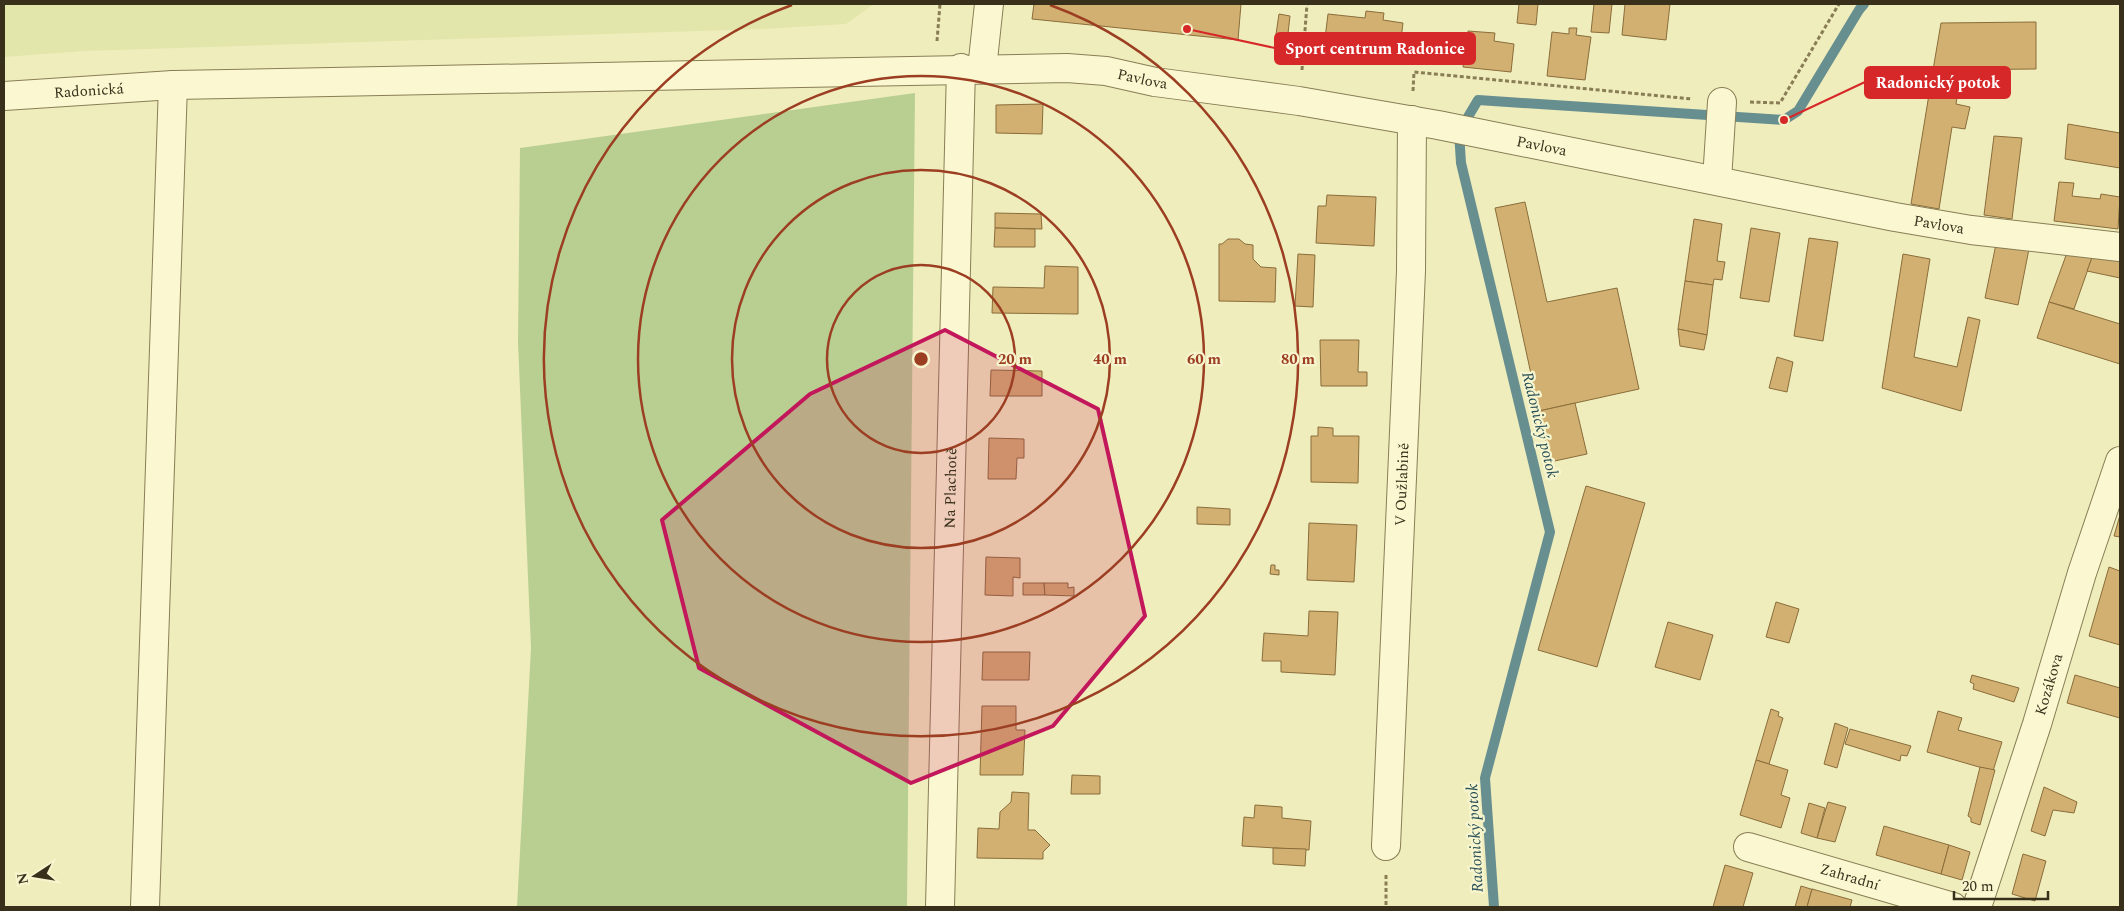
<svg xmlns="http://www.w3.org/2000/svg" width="2124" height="911" font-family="Spectral,serif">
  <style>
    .farmland { fill: #e2e6aa }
    .green { fill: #b9cf91 }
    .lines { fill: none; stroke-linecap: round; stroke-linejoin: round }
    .stream { stroke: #688f8f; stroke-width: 10 }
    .building { fill: #d1b071; stroke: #8a6d3a }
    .minor-casing { stroke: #897d55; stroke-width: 30 }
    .path { stroke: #897d55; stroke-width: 3; stroke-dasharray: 4 2.5; stroke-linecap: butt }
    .minor { stroke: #fbf8d1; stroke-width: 28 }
    .marked { fill: #c2185b; fill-opacity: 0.2; stroke: #c2185b; stroke-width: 4; stroke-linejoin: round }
    .ring { fill: none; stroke: #9c3e22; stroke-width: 2.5 }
    .labels { text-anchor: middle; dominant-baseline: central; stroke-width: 4.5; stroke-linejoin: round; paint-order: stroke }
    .street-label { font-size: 15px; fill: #38301b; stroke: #f7f5cd }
    .water-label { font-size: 16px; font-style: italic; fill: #295058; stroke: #f7f5cd }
    .centre { fill: #9c3e22; stroke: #f7f5cd; stroke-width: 2.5 }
    .ring-label { font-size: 15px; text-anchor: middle; font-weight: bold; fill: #9c3e22; stroke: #f7f5cd; stroke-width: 4.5; stroke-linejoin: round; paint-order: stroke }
    .leader { fill: none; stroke: #d62828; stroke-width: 2 }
    .callout-dot { fill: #d62828; stroke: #f7f5cd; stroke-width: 2 }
    .callout { fill: #d62828; stroke: #d62828; stroke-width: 2 }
    .callout-label { font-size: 16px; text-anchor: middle; font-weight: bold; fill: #fff }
  </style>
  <rect width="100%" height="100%" fill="#f0edbd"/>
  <!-- farmland -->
  <path class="farmland" d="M4,4H874L846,24L760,29L85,51L4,57Z"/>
  <!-- green -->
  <path class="green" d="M915,93L907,907H517L531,648L518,342L520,148Z"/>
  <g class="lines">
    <!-- stream -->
    <path class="stream" d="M1494,907L1485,778L1550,532L1461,163L1459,132L1478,100L1784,120L1798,111L1859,10L1864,4"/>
  </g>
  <!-- building -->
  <g class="building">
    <path d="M1034,4H1241L1238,40L1032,19Z"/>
    <path d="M1519,4H1538L1536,25L1517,23Z"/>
    <path d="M1594,4H1612L1609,33L1591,32Z"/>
    <path d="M1625,4H1670L1666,40L1622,35Z"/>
    <path d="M1366,11L1384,13L1383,20L1403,23L1398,64L1323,55L1328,14L1365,18Z"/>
    <path d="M1279,14L1290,16L1287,42L1275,41Z"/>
    <path d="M2036,22V69L1933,70L1941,23Z"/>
    <path d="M1569,28H1577L1576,35L1591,37L1585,80L1547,76L1552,32L1569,34Z"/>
    <path d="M1468,31L1495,33L1494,41L1514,44L1511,72L1463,67Z"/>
    <path d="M1933,70H1961L1956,104L1970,107L1965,129L1952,127L1939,209L1911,204Z"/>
    <path d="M1043,104L1042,134L996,133V105Z"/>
    <path d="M2068,124L2120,133V168L2065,159Z"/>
    <path d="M1994,136L2022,138L2012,219L1984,215Z"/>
    <path d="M2059,182L2074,183L2072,196L2100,199L2101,194L2120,197L2118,229L2054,221Z"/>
    <path d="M1327,195L1376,197L1374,246L1316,243L1318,206H1326Z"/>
    <path d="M1525,202L1547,302L1617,288L1639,389L1539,411L1495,208Z"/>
    <path d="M995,213L1041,214L1042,229L995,228Z"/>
    <path d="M1694,219L1722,224L1717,261L1725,262L1722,280L1714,279L1713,285L1685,281Z"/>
    <path d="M995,228L1035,229V247H994Z"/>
    <path d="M1751,228L1780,233L1769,302L1740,298Z"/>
    <path d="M1809,238L1838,242L1823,341L1794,336Z"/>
    <path d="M1228,239H1239L1245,244L1253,245V259L1261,267L1276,268L1275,302L1219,301V244H1222Z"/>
    <path d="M1996,244L2029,249L2018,305L1985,298Z"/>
    <path d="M2068,250L2093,255L2074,309L2049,302Z"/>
    <path d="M1298,254L1315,255L1313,307L1295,306Z"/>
    <path d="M1903,254L1930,259L1914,357L1957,367L1968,317L1980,320L1961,411L1882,388Z"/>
    <path d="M2093,255L2120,260V278L2087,271Z"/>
    <path d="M1045,266L1078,267V314L992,313L993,287L1044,288Z"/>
    <path d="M1685,281L1713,285L1707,335L1678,329Z"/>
    <path d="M2049,302L2120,324V364L2037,338Z"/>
    <path d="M1678,329L1707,335L1704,350L1680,346Z"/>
    <path d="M1320,340H1359L1358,372H1367V386H1321Z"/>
    <path d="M1777,357L1793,362L1787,392L1769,388Z"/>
    <path d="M991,370L1042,371V396H990Z"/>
    <path d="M1575,403L1587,454L1550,462L1539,411Z"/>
    <path d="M1318,427L1333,428V436H1359L1358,483L1311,482V436H1318Z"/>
    <path d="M989,438L1024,439V458H1017L1016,479H988Z"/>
    <path d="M1586,486L1645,503L1597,667L1538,650Z"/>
    <path d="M1197,507L1230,509V525L1197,524Z"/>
    <path d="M2120,515V537L2114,536Z"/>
    <path d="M1309,523L1357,525L1354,582L1307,580Z"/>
    <path d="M986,557L1020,558V578L1013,577V596L985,595Z"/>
    <path d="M1271,565H1275V570H1279V575L1270,574Z"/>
    <path d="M2109,567L2120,571V645L2089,636Z"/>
    <path d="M1023,583H1044L1045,595H1023Z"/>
    <path d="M1044,583H1068V588L1074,587V596L1045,595Z"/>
    <path d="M1776,602L1799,609L1789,643L1766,637Z"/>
    <path d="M1309,611L1338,612L1335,675L1281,672V661H1262L1264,633L1308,636Z"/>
    <path d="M1668,622L1713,635L1700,680L1655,667Z"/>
    <path d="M983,652H1030L1029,680H982Z"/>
    <path d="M1972,675L2019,688L2014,702L1973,689L1974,684L1970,682Z"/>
    <path d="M2075,675L2120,688V718L2067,703Z"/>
    <path d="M982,706H1016V730H1025L1023,775H980Z"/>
    <path d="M1771,709L1779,712L1778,716L1783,718L1769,764L1756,760Z"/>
    <path d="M1938,711L1962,718L1958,730L2002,742L1993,771L1927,752Z"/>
    <path d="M1835,723L1848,728L1837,768L1824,764Z"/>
    <path d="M1850,729L1911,746L1907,756L1901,755L1900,761L1845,744Z"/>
    <path d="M1756,760L1788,770L1781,795L1790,798L1781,828L1740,815Z"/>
    <path d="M1980,767L1995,770L1980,825L1971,822V818L1968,816Z"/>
    <path d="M1072,775L1100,776V794H1071Z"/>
    <path d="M2044,787L2077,802L2074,813L2053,810L2045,836L2031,831Z"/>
    <path d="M1012,792L1029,793L1028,830H1035L1050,845L1043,852V859L977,858L978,828L999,829L1000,812L1011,802Z"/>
    <path d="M1828,802L1846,807L1835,842L1817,838Z"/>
    <path d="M1809,803L1825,808L1817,838L1801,833Z"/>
    <path d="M1255,805L1282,807V818L1311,821L1309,850L1242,846L1244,817L1254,818Z"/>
    <path d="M1884,826L1949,845L1941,874L1876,855Z"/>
    <path d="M1949,845L1970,852L1962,880L1941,874Z"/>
    <path d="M1273,848L1306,849L1305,866L1273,864Z"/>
    <path d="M2023,854L2046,861L2035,901L2012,894Z"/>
    <path d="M1725,865L1753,873L1743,907H1713Z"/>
    <path d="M1801,886L1814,890L1812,889L1807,907H1795Z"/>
    <path d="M1812,889L1852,900L1850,907H1807Z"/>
  </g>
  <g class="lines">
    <!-- minor casing -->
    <g class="minor-casing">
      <g id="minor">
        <path d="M982,69L989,4"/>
        <path id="s1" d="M4,96L173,85L1067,68L1106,71L1155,82L1299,101L1438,125L1895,217L1971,230L2120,247"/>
        <path d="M1717,180L1722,102"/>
        <path id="s2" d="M1386,846L1411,271L1412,120"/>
        <path id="s3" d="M1748,847L1953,907"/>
        <path d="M145,907L173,85"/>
        <path id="s4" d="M940,907L961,68"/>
        <path id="s5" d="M1977,907L2037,724L2082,573L2120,461"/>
      </g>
    </g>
    <!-- path -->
    <g class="path">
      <path d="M937,41L940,4"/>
      <path d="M1302,70L1307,4"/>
      <path d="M1413,91L1414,72L1692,99"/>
      <path d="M1750,102L1780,103L1839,4"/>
      <path d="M1386,875V907"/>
    </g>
    <!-- minor -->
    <use href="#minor" class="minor"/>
  </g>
  <!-- marked area -->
  <path class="marked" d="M945,330L1098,409L1145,616L1053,726L911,783L699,668L662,520L810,394Z"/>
  <!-- distance rings -->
  <g class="ring">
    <circle cx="921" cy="359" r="94"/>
    <circle cx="921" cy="359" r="189"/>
    <circle cx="921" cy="359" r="283"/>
    <path d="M1050 5A377 377 0 1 1 792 5"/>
  </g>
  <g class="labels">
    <!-- street labels -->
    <g class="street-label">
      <text stroke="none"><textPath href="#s1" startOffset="1140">Pavlova</textPath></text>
      <text stroke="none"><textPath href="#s1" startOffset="85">Radonická</textPath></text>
      <text stroke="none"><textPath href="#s1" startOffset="1545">Pavlova</textPath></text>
      <text stroke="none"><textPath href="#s1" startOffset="1950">Pavlova</textPath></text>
      <text stroke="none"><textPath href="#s2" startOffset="362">V Oužlabině</textPath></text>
      <text stroke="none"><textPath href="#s4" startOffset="419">Na Plachotě</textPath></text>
      <text stroke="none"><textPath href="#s5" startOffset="234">Kozákova</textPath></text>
      <text stroke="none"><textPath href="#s3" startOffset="106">Zahradní</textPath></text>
    </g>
    <!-- water labels -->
    <g class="water-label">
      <text transform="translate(1540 425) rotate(76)">Radonický potok</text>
      <text transform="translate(1475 838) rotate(-93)">Radonický potok</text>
    </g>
  </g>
  <circle cx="921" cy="359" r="8" class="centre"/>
  <g class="ring-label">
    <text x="1015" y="364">20 m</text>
    <text x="1110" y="364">40 m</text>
    <text x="1204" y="364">60 m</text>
    <text x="1298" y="364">80 m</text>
  </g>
  <!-- callouts -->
  <path class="leader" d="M1187 29L1275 48M1784 120L1865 82"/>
  <g class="callout-dot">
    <circle cx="1187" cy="29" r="5"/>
    <circle cx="1784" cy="120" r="5"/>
  </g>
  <g class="callout">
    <rect x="1275" y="33" width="200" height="31" rx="5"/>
    <rect x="1865" y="67" width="145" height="31" rx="5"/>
  </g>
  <g class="callout-label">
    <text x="1375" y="54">Sport centrum Radonice</text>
    <text x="1938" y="88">Radonický potok</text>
  </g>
  <!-- border -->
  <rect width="2124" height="911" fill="none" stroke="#38301b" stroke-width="10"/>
  <!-- north arrow -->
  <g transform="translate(35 876) rotate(258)" stroke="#f7f5cd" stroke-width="4" paint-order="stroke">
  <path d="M0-4L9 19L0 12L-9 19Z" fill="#38301b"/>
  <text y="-8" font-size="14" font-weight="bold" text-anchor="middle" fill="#38301b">N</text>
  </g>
  <!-- scale -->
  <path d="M1954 891v8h94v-8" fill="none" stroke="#38301b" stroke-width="2.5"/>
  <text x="1962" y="891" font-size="15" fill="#38301b" stroke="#f7f5cd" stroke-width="4" paint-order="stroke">20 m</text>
</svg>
